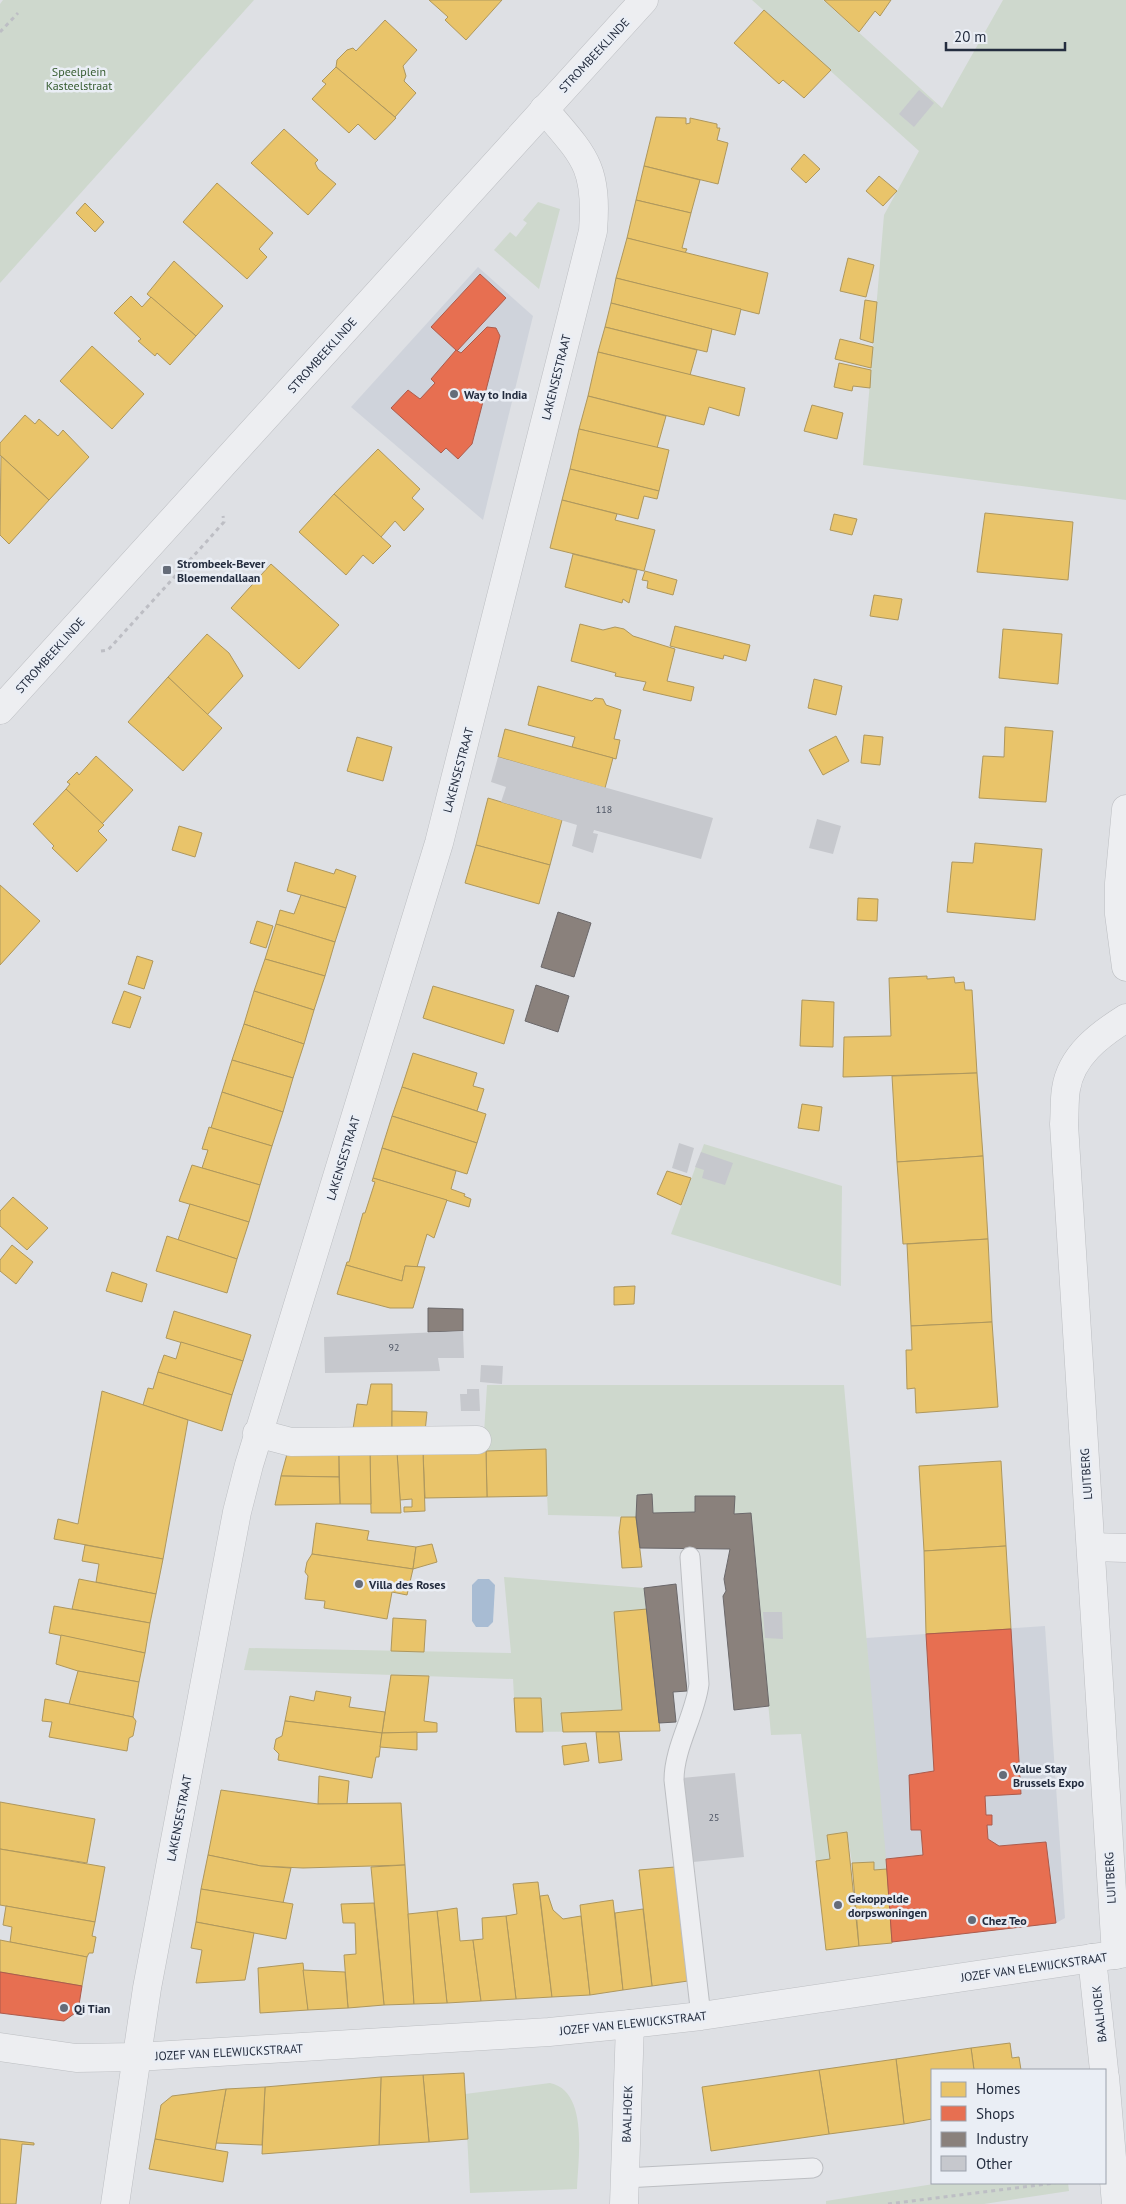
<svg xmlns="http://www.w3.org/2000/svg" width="1126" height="2204" font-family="'PT Sans',sans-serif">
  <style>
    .built { fill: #cfd3db }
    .green { fill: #ced8cd }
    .water { fill: #a8bcd3 }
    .homes { fill: #e9c46a; stroke: #ae975d }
    .shops { fill: #e76f51; stroke: #ac5b4c }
    .industry { fill: #8a817c; stroke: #6b686a }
    .building { fill: #c6c8cd }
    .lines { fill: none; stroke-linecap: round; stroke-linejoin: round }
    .service-casing { stroke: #bcbec2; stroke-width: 21 }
    .minor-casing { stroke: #bcbec2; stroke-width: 29 }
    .path { stroke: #bdbec4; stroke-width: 3; stroke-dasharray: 4 4; stroke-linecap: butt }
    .service { stroke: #edeef1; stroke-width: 19 }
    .minor { stroke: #edeef1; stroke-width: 28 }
    .poi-dot { fill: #656c79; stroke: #eaeef5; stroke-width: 2 }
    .labels { text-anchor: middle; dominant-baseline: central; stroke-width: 5; stroke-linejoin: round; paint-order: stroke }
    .number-label { font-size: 10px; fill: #4d5463 }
    .street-label { font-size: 12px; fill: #242d3f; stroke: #eaeef5 }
    .park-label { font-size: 12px; fill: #365c30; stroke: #eaeef5 }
    .poi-label { font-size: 12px; font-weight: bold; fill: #242d3f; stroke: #eaeef5; text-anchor: start }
  </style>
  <rect width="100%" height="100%" fill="#dee0e4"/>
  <!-- built -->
  <g class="built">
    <path d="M478,267L533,316L483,520L351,407Z"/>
    <path d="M1045,1626L1065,1918L1056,1923L892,1942L866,1638Z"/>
  </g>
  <!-- green -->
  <g class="green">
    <path d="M3,0H254L0,283V4Z"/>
    <path d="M752,0H823L942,108L1003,0H1126V500L863,465L884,215L919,151Z"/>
    <path d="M538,202L560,209L539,289L494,250L510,232L516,237L527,223L523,220Z"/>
    <path d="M704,1144L842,1186L841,1286L671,1234Z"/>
    <path d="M487,1385H844L887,1869L874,1870L873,1862L852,1863L847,1832L827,1835L830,1859L816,1861L801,1734L771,1735L751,1513L734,1514L695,1496V1512L653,1513L652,1494L637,1495L636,1517L548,1515L545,1450L486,1451L484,1433Z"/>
    <path d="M504,1577L644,1588L660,1731L516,1732L513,1679L244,1670L249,1648L511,1653Z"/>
    <path d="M550,2083C589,2091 578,2159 577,2189L470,2193L465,2094Z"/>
    <path d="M940,2183H1068L1069,2191L984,2204H826V2201Z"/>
  </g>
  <!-- water -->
  <path class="water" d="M478,1579H489L495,1585L493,1622L488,1627H476L472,1621V1585Z"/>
  <!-- homes -->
  <g class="homes">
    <path d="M429,0H502L466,40L445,20L448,17Z"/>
    <path d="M824,0H891L880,16L875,11L859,32Z"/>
    <path d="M764,10L831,70L804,98L783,80L779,84L734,43Z"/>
    <path d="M385,20L417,50L403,66L406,76L404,81L416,93L395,117L336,67L337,60L347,50L353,48L356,51Z"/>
    <path d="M336,67L396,118L375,140L358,124L349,133L312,99L326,84L322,81Z"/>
    <path d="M656,117L686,118V124L690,123V118L717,124V128H720L717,140L728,143L718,184L644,166Z"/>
    <path d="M284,129L318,160L315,163L318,169L336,184L308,215L251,163Z"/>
    <path d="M804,154L820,169L806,183L791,169Z"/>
    <path d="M644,166L700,180L691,213L636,200Z"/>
    <path d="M879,176L897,191L883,206L866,191Z"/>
    <path d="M217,183L273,233L259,249L267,257L247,279L183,222Z"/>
    <path d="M636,200L691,213L682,248L687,249L685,253L627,238Z"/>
    <path d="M85,203L104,222L95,232L76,213Z"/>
    <path d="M627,238L768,273L759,314L616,278Z"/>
    <path d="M848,258L874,265L866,297L840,291Z"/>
    <path d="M174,261L223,306L196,336L147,294Z"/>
    <path d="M616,278L741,309L735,335L611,303Z"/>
    <path d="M131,296L142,307L151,297L196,336L170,365L157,353L155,356L138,341L141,339L114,313Z"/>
    <path d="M865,300L877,302L873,343L860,339Z"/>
    <path d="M611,303L712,329L707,352L605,327Z"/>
    <path d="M605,327L697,350L690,375L598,352Z"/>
    <path d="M840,339L873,347L871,368L835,359Z"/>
    <path d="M92,346L144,394L112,429L60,381Z"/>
    <path d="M598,352L745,388L739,416L709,407L704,425L588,396Z"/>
    <path d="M839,363L871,370L870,388L853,386L852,391L834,387Z"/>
    <path d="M588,396L666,416L657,448L579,429Z"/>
    <path d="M812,405L843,413L837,439L804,431Z"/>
    <path d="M25,415L35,424L39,419L58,436L63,430L89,457L49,500L0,455V443Z"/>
    <path d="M579,429L669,450L659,491L570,469Z"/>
    <path d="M378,449L420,489L412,498L424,509L404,531L395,521L381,537L334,494Z"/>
    <path d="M1,456L49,500L9,544L0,535Z"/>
    <path d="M570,469L659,491L657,499L644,496L638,519L562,500Z"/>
    <path d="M334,494L391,546L373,564L363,555L346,575L299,532Z"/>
    <path d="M562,500L617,514L615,520L655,530L644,571L550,548Z"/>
    <path d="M985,513L1073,522L1068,580L977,572Z"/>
    <path d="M834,514L857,519L852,535L830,530Z"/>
    <path d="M573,554L637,570L629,603L623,599L622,603L565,587Z"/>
    <path d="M271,564L339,625L299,669L231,608Z"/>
    <path d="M645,571L677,580L673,595L647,588L648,581L642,580Z"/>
    <path d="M874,595L902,599L898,620L870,616Z"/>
    <path d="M580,624L603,630L615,627L624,629L633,636L675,649L667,681L694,687L691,701L643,690L646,682L615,676L616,673L571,661Z"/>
    <path d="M675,626L750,645L746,661L724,655L723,659L670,646Z"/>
    <path d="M1003,629L1062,634L1058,684L999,678Z"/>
    <path d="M207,634L229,653L243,676L207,715L168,677Z"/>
    <path d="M168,677L222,728L183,771L128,722Z"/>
    <path d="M814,679L842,686L836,715L808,708Z"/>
    <path d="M538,686L592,701L595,698L603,699L606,705L621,710L614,739L620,740L616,759L572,747L575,737L528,725Z"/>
    <path d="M1005,727L1053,731L1046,802L979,798L983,756L1004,757Z"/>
    <path d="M505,729L613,758L605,788L498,757Z"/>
    <path d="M864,735L883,737L880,765L861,763Z"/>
    <path d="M836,736L849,761L823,775L809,750Z"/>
    <path d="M357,737L392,747L383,781L347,771Z"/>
    <path d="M96,756L133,790L102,824L66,789L70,784L67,782L77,772L79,775Z"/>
    <path d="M66,789L104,825L98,831L107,840L77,872L52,848L54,846L33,824Z"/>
    <path d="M488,798L562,820L550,865L476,845Z"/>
    <path d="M179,826L202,833L195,857L172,850Z"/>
    <path d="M975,843L1042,849L1035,920L947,912L952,862L973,863Z"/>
    <path d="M476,845L550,865L539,904L465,883Z"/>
    <path d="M295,862L334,874L336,869L356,876L346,908L287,891Z"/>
    <path d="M0,885L40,921L0,965Z"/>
    <path d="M301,895L346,908L335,942L276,924L280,910L294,914Z"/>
    <path d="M858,898L878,899L877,921L857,920Z"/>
    <path d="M257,921L273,926L266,948L250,943Z"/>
    <path d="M276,924L335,942L325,976L265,959Z"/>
    <path d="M137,956L153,961L144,989L128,984Z"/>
    <path d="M265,959L325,976L314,1010L254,991Z"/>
    <path d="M927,976V979L954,977L955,983L964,982L965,990H972L977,1073L843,1077L844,1037L891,1036L889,978Z"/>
    <path d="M433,986L514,1010L504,1044L423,1018Z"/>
    <path d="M124,991L141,997L130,1028L112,1023Z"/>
    <path d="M254,991L314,1010L304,1044L244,1024Z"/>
    <path d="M802,1000L834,1002L833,1047L800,1046Z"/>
    <path d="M244,1024L304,1044L293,1078L232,1060Z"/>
    <path d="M413,1053L477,1073L473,1086L484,1089L477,1111L402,1087Z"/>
    <path d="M232,1060L293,1078L283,1112L222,1092Z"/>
    <path d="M977,1073L983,1156L897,1162L892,1076Z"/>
    <path d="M402,1087L486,1114L477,1143L392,1116Z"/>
    <path d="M222,1092L283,1112L272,1146L211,1128Z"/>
    <path d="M802,1104L822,1107L819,1131L798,1128Z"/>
    <path d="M392,1116L477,1143L467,1174L382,1148Z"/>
    <path d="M209,1127L272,1146L260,1185L202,1168L208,1150L202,1149Z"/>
    <path d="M382,1148L456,1171L451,1189L465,1194L464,1196L471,1199L469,1207L373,1178Z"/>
    <path d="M983,1156L988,1239L903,1244L897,1162Z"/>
    <path d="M192,1165L260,1185L249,1222L179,1201Z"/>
    <path d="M667,1171L691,1178L681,1205L657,1194Z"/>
    <path d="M373,1178L447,1200L434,1238L427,1234L417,1267L405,1266L402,1281L346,1265L347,1262H349L363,1213H365L375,1182L372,1181Z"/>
    <path d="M13,1197L48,1228L27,1250L0,1226V1211Z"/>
    <path d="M190,1204L249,1222L237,1259L178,1240Z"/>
    <path d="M167,1236L237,1259L227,1293L156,1271Z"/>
    <path d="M988,1239L992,1322L911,1326L907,1244Z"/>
    <path d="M12,1245L33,1262L16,1284L0,1271V1260Z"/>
    <path d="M346,1265L402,1281L405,1266L425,1267L413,1308H390L337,1294Z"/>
    <path d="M112,1272L147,1284L142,1302L106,1291Z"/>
    <path d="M635,1286L634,1304L614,1305V1287Z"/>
    <path d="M174,1311L251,1335L243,1361L166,1338Z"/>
    <path d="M992,1322L998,1407L916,1413L915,1388L907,1389L906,1350H912L911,1326Z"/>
    <path d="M181,1342L243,1361L232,1395L158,1372L164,1355L176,1359Z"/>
    <path d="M158,1372L232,1395L222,1431L143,1405L148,1388L153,1389Z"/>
    <path d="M371,1384H392V1435H352L357,1404L367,1405Z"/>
    <path d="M102,1391L188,1420L163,1559L54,1539L58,1519L78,1524Z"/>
    <path d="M392,1411L427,1412L425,1432L392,1433Z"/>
    <path d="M546,1449L547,1496L487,1497L486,1451Z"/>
    <path d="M486,1451L487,1497L425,1498L423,1452Z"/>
    <path d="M397,1452H423L425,1511L404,1512V1507H412V1499L400,1500Z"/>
    <path d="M397,1452L401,1513H371L370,1453Z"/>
    <path d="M339,1453V1477L281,1476L287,1454Z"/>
    <path d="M339,1453H370L371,1504H340Z"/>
    <path d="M1001,1461L1006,1546L924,1551L919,1466Z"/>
    <path d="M281,1476L339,1477L340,1504L275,1505Z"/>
    <path d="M621,1517H636L642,1567L622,1568L619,1532Z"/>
    <path d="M316,1523L369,1531L367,1540L416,1547L413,1569L312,1554Z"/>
    <path d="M432,1544L437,1562L413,1569L416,1547Z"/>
    <path d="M85,1545L163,1559L156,1594L96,1582L99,1564L82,1561Z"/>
    <path d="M1006,1546L1011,1629L926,1634L924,1551Z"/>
    <path d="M312,1554L413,1569L407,1595L392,1592L387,1619L324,1608L325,1601L305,1599L308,1576L305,1572L307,1562Z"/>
    <path d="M79,1579L156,1594L150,1623L72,1609Z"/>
    <path d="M54,1606L150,1623L145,1653L49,1633Z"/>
    <path d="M647,1609L660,1731L563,1732L561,1713L622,1710L614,1612Z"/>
    <path d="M393,1618L426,1620L424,1652L391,1651Z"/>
    <path d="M61,1635L145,1653L139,1682L78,1671L56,1664Z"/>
    <path d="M78,1671L139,1682L133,1717L69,1704Z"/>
    <path d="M391,1675L429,1676L424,1721L437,1723V1732L382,1733Z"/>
    <path d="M316,1691L351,1697L349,1707L385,1712L382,1733L285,1721L290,1696L314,1701Z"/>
    <path d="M514,1698H541L543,1732H516Z"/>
    <path d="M45,1699L133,1717L136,1721L133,1736L129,1738L127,1751L49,1737L52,1722L42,1721Z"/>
    <path d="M285,1721L382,1733L379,1757H376L372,1778L278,1760L279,1754L274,1749L276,1739L282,1736Z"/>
    <path d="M417,1732V1750L380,1747L382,1733Z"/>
    <path d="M596,1732H619L622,1760L599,1763Z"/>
    <path d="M586,1743L589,1761L564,1765L562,1746Z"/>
    <path d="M319,1776L349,1781L347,1804H318Z"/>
    <path d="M221,1790L318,1804L401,1803L405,1865L303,1868L261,1866L208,1855Z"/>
    <path d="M0,1802L95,1819L87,1863L0,1849Z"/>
    <path d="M847,1832L859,1946L826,1950L816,1861L830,1859L827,1835Z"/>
    <path d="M0,1849L105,1867L95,1922L0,1905Z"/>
    <path d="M208,1855L261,1866L291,1868L283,1903L201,1889Z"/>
    <path d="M874,1862V1870L887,1869L892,1943L859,1946L852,1863Z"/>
    <path d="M405,1865L414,2004L384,2005L371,1867Z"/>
    <path d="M675,1867L688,1981L652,1986L639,1870Z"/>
    <path d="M538,1882L552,1997L516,1999L506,1916L517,1914L513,1884Z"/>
    <path d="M201,1889L293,1904L286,1939L196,1922Z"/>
    <path d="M548,1895L553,1910L563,1919L581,1916L590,1995L552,1997L540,1896Z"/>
    <path d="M613,1900L623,1990L590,1995L580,1905Z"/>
    <path d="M374,1903L384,2005L348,2008L344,1955L356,1954L355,1923H343L341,1904Z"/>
    <path d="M6,1906L95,1922L92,1936L96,1937L93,1953H89L87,1957L10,1942L12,1927L3,1925Z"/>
    <path d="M457,1908L460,1941L473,1940L481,2001L447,2003L437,1911Z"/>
    <path d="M643,1909L652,1986L623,1990L615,1913Z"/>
    <path d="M437,1911L447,2003L414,2004L408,1914Z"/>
    <path d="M506,1916L516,1999L481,2001L473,1940L483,1939L482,1918Z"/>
    <path d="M196,1922L254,1933L245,1980L196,1983L202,1950L191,1948Z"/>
    <path d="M0,1940L87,1957L82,1986L0,1972Z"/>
    <path d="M303,1963L308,2010L260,2013L258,1968Z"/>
    <path d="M303,1970L345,1972L348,2008L308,2010Z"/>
    <path d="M1010,2043L1012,2058L1019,2057L1021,2070H974L971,2048Z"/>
    <path d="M971,2048L974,2070H932V2119L904,2124L896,2059Z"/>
    <path d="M896,2059L904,2124L829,2134L819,2070Z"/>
    <path d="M819,2070L829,2134L711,2151L702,2087Z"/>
    <path d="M464,2073L468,2139L429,2142L423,2075Z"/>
    <path d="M423,2075L429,2142L379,2145L381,2077Z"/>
    <path d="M381,2077L379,2145L262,2154L265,2087Z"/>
    <path d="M265,2087L262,2145L216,2143L226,2089Z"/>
    <path d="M226,2089L215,2150L155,2139L161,2105L172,2096Z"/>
    <path d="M0,2139L34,2143V2145L22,2144L16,2204H0Z"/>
    <path d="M155,2139L228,2152L223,2182L149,2169Z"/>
  </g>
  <!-- shops -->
  <g class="shops">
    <path d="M480,274L506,298L457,351L431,327Z"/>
    <path d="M487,327L496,328L500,336L472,444L458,459L446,448L441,453L391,408L408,390L420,399L435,383L431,379L456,350L461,353Z"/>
    <path d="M1011,1629L1021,1794L985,1796L986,1815H992V1825H987L988,1839L999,1846L1046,1842L1056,1923L892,1942L886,1859L923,1855L921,1830H911L909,1775L934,1771L926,1634Z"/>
    <path d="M0,1972L82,1986L78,2011L64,2021L0,2013Z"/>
  </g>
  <!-- industry -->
  <g class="industry">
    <path d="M558,912L591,923L574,977L541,967Z"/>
    <path d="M536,985L569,996L558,1032L525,1021Z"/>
    <path d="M428,1308L463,1309V1331L428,1332Z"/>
    <path d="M652,1494L653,1513L695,1512V1496H735L734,1514L751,1513L769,1706L734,1710L723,1596L726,1591L724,1579L730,1549L640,1548L636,1517L637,1495Z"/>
    <path d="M676,1584L687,1691L673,1692L676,1722L659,1723L644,1588Z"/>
  </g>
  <!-- building -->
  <g class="building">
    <path d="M919,90L934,103L914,127L899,114Z"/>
    <path d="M498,757L713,818L701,859L594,830L593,833L598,834L593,853L572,846L577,825L501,802L506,787L491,782Z"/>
    <path d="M817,819L841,826L833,854L809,848Z"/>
    <path d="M679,1143L694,1148L687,1173L672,1168Z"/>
    <path d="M701,1152L733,1163L725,1185L702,1178L704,1170L695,1167Z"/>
    <path d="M463,1331L464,1358H438L440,1371L325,1373L324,1337Z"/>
    <path d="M481,1365L503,1366L502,1384L480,1382Z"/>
    <path d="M467,1389H479L480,1411H461L460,1394H467Z"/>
    <path d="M763,1612H782L783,1639L765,1638Z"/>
    <path d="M735,1773L744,1857L693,1862L682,1778Z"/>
  </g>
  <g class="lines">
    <!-- service casing -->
    <g class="service-casing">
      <g id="service">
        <path d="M690,1557L699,1684C695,1716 674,1747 674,1780L701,2016"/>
        <path d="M625,2178L813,2168"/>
      </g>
    </g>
    <!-- minor casing -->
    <g class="minor-casing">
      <g id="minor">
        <path d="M0,710L644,0"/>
        <path d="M1126,809L1119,883V914L1126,967"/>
        <path d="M257,1433L291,1442L477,1440"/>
        <path d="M1091,1547L1126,1548"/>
        <path d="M1116,1955L1064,1124C1065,1113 1064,1101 1066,1089C1071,1056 1099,1035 1126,1018"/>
        <path d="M1092,1958L1104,2070"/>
        <path d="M0,2047L76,2058L137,2057L549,2032L630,2024L701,2016L1126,1953"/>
        <path d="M1105,2077L1116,2204"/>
        <path d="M115,2204L147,1988L237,1512L249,1465L439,843L593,231C598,166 584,156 544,109"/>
        <path d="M624,2204L630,2024"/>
      </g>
    </g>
    <!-- path -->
    <g class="path">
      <path d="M0,32L18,13"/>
      <path d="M101,651L108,650L208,540L224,522L223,516"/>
      <path d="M888,2204L1055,2183"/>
    </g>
    <!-- service -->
    <use href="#service" class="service"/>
    <!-- minor -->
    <use href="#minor" class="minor"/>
  </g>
  <!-- markers -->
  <g class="poi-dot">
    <circle cx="454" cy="394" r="5"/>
    <rect x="162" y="565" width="10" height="10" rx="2.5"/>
    <circle cx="359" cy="1584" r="5"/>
    <circle cx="1003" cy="1775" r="5"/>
    <circle cx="838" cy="1905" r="5"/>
    <circle cx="972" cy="1920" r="5"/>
    <circle cx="64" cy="2008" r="5"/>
  </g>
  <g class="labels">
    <!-- number labels -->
    <g class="number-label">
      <text x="604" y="809">118</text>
      <text x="394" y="1347">92</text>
      <text x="714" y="1817">25</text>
    </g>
    <!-- street labels -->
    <g class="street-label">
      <text transform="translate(594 55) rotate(-47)">STROMBEEKLINDE</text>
      <text transform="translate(322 355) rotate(-48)">STROMBEEKLINDE</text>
      <text transform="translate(556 377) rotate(-76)">LAKENSESTRAAT</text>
      <text transform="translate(50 655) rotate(-48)">STROMBEEKLINDE</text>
      <text transform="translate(458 770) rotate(-75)">LAKENSESTRAAT</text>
      <text transform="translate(343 1158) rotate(-73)">LAKENSESTRAAT</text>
      <text transform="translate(1086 1474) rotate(-94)">LUITBERG</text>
      <text transform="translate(179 1818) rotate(-79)">LAKENSESTRAAT</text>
      <text transform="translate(1110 1878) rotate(-93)">LUITBERG</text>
      <text transform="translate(1034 1967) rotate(-8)">JOZEF VAN ELEWIJCKSTRAAT</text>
      <text transform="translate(1099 2014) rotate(-96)">BAALHOEK</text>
      <text transform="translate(633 2023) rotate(-6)">JOZEF VAN ELEWIJCKSTRAAT</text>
      <text transform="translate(229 2052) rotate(-3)">JOZEF VAN ELEWIJCKSTRAAT</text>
      <text transform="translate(627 2114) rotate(-88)">BAALHOEK</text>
    </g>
    <!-- park labels -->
    <g class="park-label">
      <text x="79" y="71">Speelplein<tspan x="79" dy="14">Kasteelstraat</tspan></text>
    </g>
    <!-- poi labels -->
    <g class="poi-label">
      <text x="464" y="394">Way to India</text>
      <text x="177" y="563">Strombeek-Bever<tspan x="177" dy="14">Bloemendallaan</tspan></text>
      <text x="369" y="1584">Villa des Roses</text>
      <text x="1013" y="1768">Value Stay<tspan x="1013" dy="14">Brussels Expo</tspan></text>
      <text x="848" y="1898">Gekoppelde<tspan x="848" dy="14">dorpswoningen</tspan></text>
      <text x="982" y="1920">Chez Teo</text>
      <text x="74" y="2008">Qi Tian</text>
    </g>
  </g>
  <!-- legend -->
  <rect x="931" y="2069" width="175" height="115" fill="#eaeef5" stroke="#9ba1ac"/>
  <rect x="941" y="2082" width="25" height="15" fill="#e9c46a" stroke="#9ba1ac"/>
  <text x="976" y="2094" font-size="15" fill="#242d3f">Homes</text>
  <rect x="941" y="2106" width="25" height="15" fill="#e76f51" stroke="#9ba1ac"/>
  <text x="976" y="2119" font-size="15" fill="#242d3f">Shops</text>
  <rect x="941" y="2132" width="25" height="15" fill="#8a817c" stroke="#9ba1ac"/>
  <text x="976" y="2144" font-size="15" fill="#242d3f">Industry</text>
  <rect x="941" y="2156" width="25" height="15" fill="#c6c8cd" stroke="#9ba1ac"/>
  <text x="976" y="2169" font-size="15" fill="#242d3f">Other</text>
  <!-- scale -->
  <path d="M946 42v8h119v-8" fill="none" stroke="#242d3f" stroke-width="2.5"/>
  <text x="954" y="42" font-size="15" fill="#242d3f" stroke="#eaeef5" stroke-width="4" paint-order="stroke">20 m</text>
</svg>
